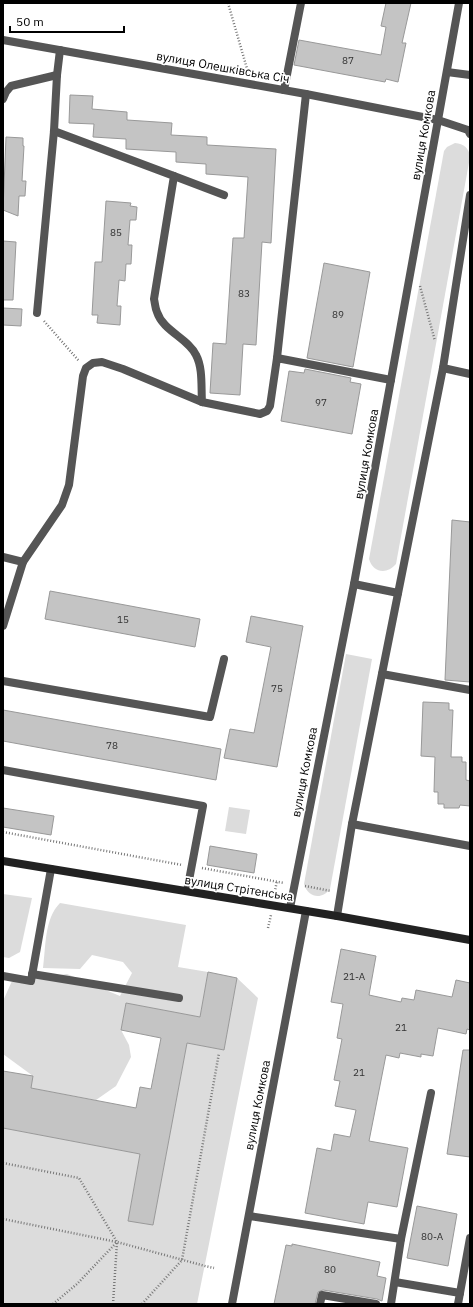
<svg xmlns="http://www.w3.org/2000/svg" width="473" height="1307" font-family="'IBM Plex Sans',sans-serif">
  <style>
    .green { fill: #dcdcdc }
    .building { fill: #c4c4c4; stroke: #999 }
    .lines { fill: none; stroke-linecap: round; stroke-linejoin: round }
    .path { stroke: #777; stroke-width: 2.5; stroke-dasharray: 1 2; stroke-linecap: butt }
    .service { stroke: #555; stroke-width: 8 }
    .minor { stroke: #555; stroke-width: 8 }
    .tertiary { stroke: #555; stroke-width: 8 }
    .secondary { stroke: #222; stroke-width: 8 }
    .labels { text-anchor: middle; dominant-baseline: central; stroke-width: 3.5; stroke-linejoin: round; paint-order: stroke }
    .number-label { font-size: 10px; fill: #313131 }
    .street-label { font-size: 12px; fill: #000; stroke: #fff }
  </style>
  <rect width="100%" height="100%" fill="#fff"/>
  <!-- green -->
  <g class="green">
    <path d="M455,143C464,144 469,148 470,157L396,564C387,575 373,573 369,559L444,151L447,147Z"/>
    <path d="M346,654L372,659L330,889C322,900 308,898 304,884Z"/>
    <path d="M229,807L250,810L246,834L225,831Z"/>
    <path d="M3,894L32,898L20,952L9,958L3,957Z"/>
    <path d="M60,903L186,925L178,967L208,972L200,1017L126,1003L121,1030L129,1045L131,1057L116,1086L96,1100L31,1088L33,1076L3,1054V1001L12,981L67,974L120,996L132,973L123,962L92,955L80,969L43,968C46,948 44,919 60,903Z"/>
    <path d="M237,978L258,998L197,1304H3V1128L140,1154L128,1220L153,1225L187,1043L224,1050Z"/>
  </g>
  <!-- building -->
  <g class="building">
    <path d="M386,3H411L402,43H406L398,82L386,79L385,82L294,65L299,40L381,55L386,27L381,26Z"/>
    <path d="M70,95L93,96L92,109L127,112V120L172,123L171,135L207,137V145L276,149L271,243L262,242L256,345L243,344L240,395L210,393L213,343L226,344L233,238H244L248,177L206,174V164L176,162V152L126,149V139L93,137L94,124L69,123Z"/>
    <path d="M6,137L23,138V146H24L22,181H26L25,196H19L18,216L3,210Z"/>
    <path d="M106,201L131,203L130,206L137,207L136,220H130L128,245H132L131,264H126L125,281L119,280L117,306H121L120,325L97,323L98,315H92L95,262H102Z"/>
    <path d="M3,241L16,242L13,300H3Z"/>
    <path d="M324,263L370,272L353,367L307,358Z"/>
    <path d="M3,308L22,309L21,326L3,325Z"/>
    <path d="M305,369L351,378L350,382L361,384L352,434L281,421L289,371L304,373Z"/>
    <path d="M452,520L470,522V682L445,680Z"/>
    <path d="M50,591L200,619L195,647L45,619Z"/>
    <path d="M251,616L303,626L277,767L224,758L230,729L254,733L271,647L246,642Z"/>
    <path d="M423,702L449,703V710H453L451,757H462V762H466V780L470,781V806L460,805L459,808H444V804H438V792H434L435,757L421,756Z"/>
    <path d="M3,710L221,749L216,780L3,741Z"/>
    <path d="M3,808L54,816L51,835L3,827Z"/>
    <path d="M210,846L257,854L254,873L207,865Z"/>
    <path d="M341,949L376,956L369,995L401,1002L402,998L414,1000L416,990L452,997L456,980L470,983V1030L467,1029L466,1034L438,1028L433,1056L421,1054V1057L400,1053L399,1058L386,1055L369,1141L408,1148L397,1207L368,1202L364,1224L305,1213L317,1148L331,1151L334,1134L350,1137L356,1110L335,1106L340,1081L334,1080L342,1039L337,1038L343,1004L331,1002Z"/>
    <path d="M208,972L237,978L224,1050L187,1043L153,1225L128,1221L140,1154L3,1128V1071L33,1076L31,1088L136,1108L140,1087L151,1089L161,1038L121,1030L126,1003L200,1017Z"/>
    <path d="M463,1050H470V1157L447,1154Z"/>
    <path d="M417,1206L457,1214L448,1266L407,1258Z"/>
    <path d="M292,1244L380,1262L377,1276L386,1278L382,1301L377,1299L323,1290L318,1292L315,1304H274L286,1245L292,1246Z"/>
  </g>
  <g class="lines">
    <!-- path -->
    <g class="path">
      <path d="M228,3L248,72"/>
      <path d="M420,286L435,341"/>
      <path d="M44,321L79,361"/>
      <path d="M3,832L182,865"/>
      <path d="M202,868L284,883"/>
      <path d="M305,886L331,891"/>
      <path d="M274,895L277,881"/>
      <path d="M268,928L271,915"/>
      <path d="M3,1163L79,1178L117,1242L113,1304"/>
      <path d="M3,1219L117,1242L205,1266L214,1268"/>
      <path d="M53,1304L77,1284L117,1242"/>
      <path d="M142,1304L182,1260L219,1053"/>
    </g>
    <!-- service -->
    <g class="service">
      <path d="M447,72L470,75"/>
      <path d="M284,90L301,3"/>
      <path d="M3,99L6,92L11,86L57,75"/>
      <path d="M54,131L174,176L154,299C155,303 155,308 157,312C163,331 188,338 196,355C203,368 201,387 202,402L260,414L267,411L270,406L277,358L391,380"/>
      <path d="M174,176L224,195"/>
      <path d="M37,313L54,131L57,75L60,50"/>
      <path d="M277,358L306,94"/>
      <path d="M3,557L23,562L3,626"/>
      <path d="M23,562L62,505L69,485L83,376L86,368L93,363L102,362L123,369L202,402"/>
      <path d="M354,584L398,593"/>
      <path d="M382,674L470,690"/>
      <path d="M3,770L203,806L187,891"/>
      <path d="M352,824L470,846"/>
      <path d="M32,974L179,998"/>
      <path d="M3,976L31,981L51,869"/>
      <path d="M249,1216L401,1239L431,1093"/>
      <path d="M395,1282L460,1293"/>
      <path d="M320,1304L322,1295L376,1304"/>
      <path d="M391,1304L401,1239"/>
      <path d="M458,1304L470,1238"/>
    </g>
    <!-- minor -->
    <g class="minor">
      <path d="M438,120L459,3"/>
      <path d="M443,368L470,374"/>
      <path d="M3,681L210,717L224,659"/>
      <path d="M232,1304L306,911"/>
    </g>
    <!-- tertiary -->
    <g class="tertiary">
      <path d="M3,40L306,94L438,120L468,130L470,134"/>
      <path d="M290,908L354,584L438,120"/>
      <path d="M337,916L352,824L443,368L470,195"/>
    </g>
    <!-- secondary -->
    <path class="secondary" d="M3,861L337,916L470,940"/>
  </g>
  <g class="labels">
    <!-- number labels -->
    <g class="number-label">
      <text x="348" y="60">87</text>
      <text x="116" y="232">85</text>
      <text x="244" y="293">83</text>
      <text x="338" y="314">89</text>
      <text x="321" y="402">97</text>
      <text x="123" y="619">15</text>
      <text x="277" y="688">75</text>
      <text x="112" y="745">78</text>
      <text x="354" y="976">21-А</text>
      <text x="401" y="1027">21</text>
      <text x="359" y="1072">21</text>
      <text x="432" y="1236">80-А</text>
      <text x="330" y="1269">80</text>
    </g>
    <!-- street labels -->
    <g class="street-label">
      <text transform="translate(223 67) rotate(10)">вулиця Олешківська Січ</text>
      <text transform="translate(423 135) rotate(-80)">вулиця Комкова</text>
      <text transform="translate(366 454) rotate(-80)">вулиця Комкова</text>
      <text transform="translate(304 772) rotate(-79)">вулиця Комкова</text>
      <text transform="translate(239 888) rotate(9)">вулиця Стрітенська</text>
      <text transform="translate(257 1105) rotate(-79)">вулиця Комкова</text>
    </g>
  </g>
  <!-- border -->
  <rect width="473" height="1307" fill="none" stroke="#000000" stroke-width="8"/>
  <!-- scale -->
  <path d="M10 26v6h114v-6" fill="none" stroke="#000000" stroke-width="2"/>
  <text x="16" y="26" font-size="12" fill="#000000" stroke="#ffffff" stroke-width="3" paint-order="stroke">50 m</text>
</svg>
